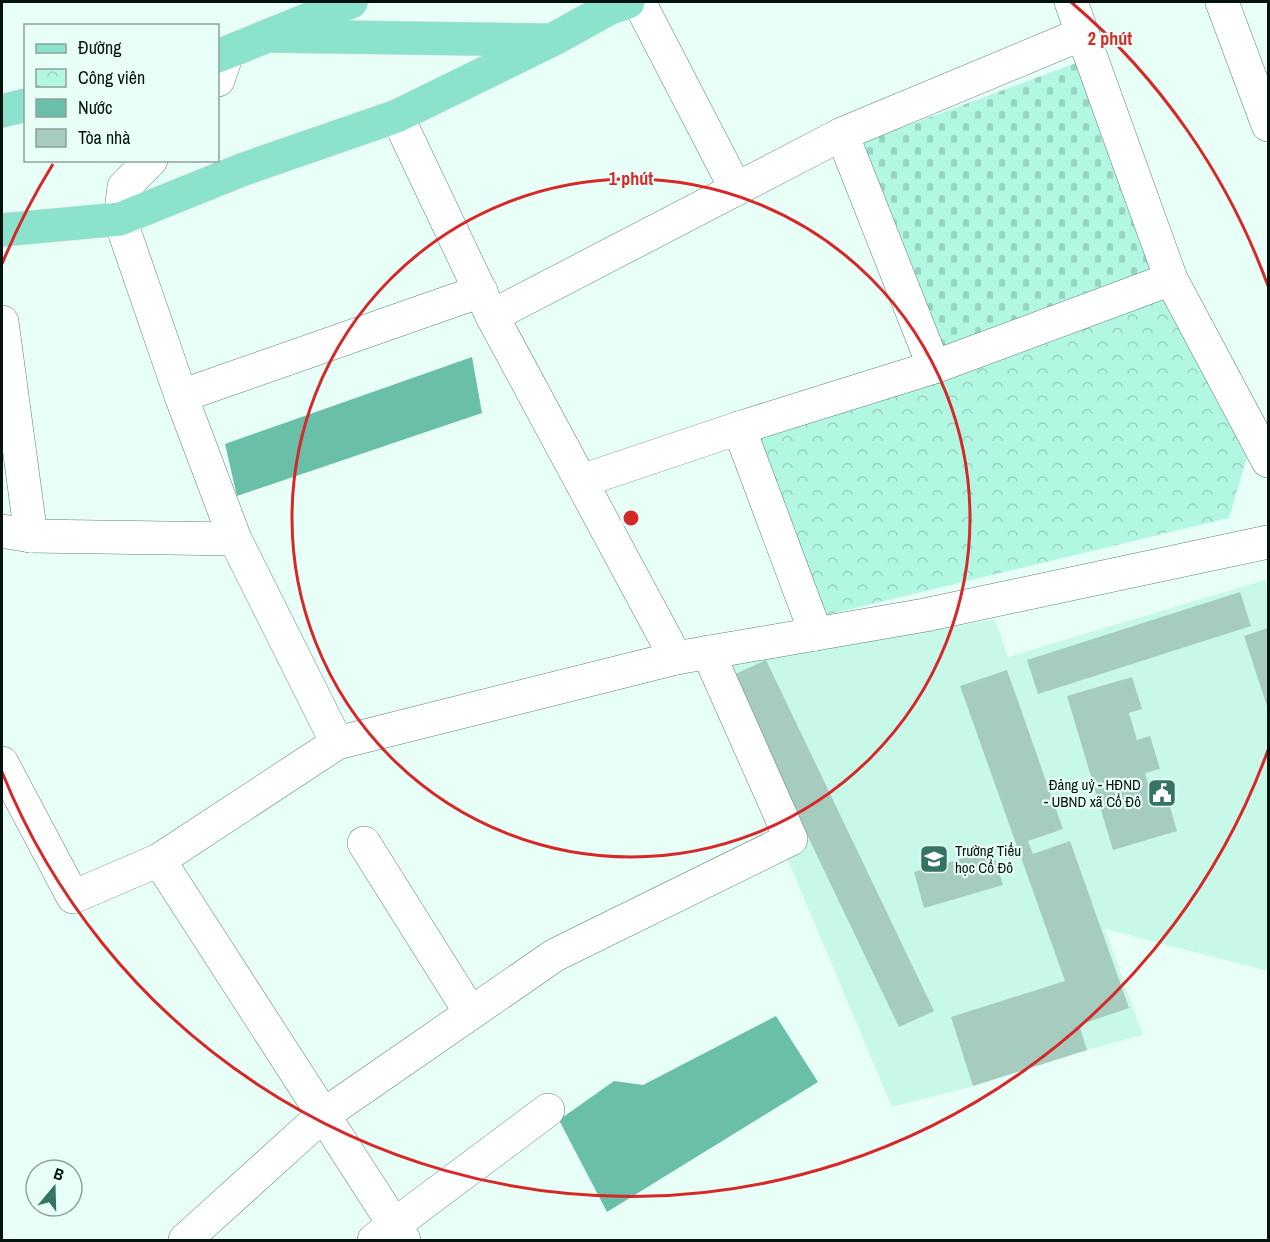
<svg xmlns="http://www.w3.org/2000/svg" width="1270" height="1242" font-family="'Archivo Narrow',sans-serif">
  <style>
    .built { fill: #c8f8e8 }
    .cemetery { fill: url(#cemetery-stones) }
    .park { fill: url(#park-crowns) }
    .water { fill: #69bfa7 }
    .building { fill: #a6cbbf }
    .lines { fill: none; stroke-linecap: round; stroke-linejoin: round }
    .minor-casing { stroke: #5d8075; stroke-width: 34 }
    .major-casing { stroke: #dcdedd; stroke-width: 34 }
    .minor { stroke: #fff; stroke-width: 33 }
    .major { stroke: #8be3ce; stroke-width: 33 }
    .ring { fill: none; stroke: #d62828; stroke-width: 3 }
    .labels { text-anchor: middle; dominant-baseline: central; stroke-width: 4.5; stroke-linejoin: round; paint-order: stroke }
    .poi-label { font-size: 15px; fill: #05130f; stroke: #e8fff7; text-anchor: end }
    .centre { fill: #d62828; stroke: #e8fff7; stroke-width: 3 }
    .ring-label { font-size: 18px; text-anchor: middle; font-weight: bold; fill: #d62828; stroke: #e8fff7; stroke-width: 4.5; stroke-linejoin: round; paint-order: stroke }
  </style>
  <defs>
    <pattern id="cemetery-stones" width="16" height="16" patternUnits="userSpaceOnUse" patternTransform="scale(1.5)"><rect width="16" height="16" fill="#b1f7e2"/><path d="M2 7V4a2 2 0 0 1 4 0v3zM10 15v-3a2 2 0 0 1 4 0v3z" fill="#97d3c1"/></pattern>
    <pattern id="park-crowns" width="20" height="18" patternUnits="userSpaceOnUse" patternTransform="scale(1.5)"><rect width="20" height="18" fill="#b1f7e2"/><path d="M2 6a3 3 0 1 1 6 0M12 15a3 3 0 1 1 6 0" fill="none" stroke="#97d3c1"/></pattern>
  </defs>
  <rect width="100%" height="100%" fill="#e8fff7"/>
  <!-- built -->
  <path class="built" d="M1268,579V971L1105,929L1143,1035L1087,1050L973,1086L892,1107L785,853L728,660L995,620L1008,657Z"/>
  <!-- cemetery -->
  <path class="cemetery" d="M1076,63L1156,275L939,356L858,144Z"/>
  <!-- park -->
  <path class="park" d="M1165,292L1247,458L1229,518L826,615L751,440Z"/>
  <!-- water -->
  <g class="water">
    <path d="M472,357L482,413L237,496L225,444Z"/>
    <path d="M776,1016L818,1082L607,1212L559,1120L614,1081L643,1085Z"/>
  </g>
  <!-- building -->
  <g class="building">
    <path d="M1240,592L1251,626L1038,694L1027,660Z"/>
    <path d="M1268,628V709L1244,636Z"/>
    <path d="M766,660L934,1011L899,1027L731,676Z"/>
    <path d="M1007,670L1063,829L1028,841L1033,854L1070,841L1129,1008L1079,1025L1087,1050L973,1086L951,1017L1065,981L960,686Z"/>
    <path d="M1132,677L1142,709L1129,713L1137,740L1150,736L1160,769L1145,773L1154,804L1168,800L1177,831L1113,850L1067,696Z"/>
    <path d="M992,850L1003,885L924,908L914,872Z"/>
  </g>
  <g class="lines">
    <!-- minor casing -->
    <g class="minor-casing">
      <g id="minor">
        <path d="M639,2L736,189"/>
        <path d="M1071,2L1171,279L1268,461"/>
        <path d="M1222,2L1268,125"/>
        <path d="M218,80L227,54"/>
        <path d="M397,116L492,316L676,658"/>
        <path d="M842,134L934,367"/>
        <path d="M151,160L124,187L120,219L181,396L235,539L337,743"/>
        <path d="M492,316L842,134L1082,34"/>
        <path d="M2,322L31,536"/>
        <path d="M181,396L481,291"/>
        <path d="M739,428L816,634"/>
        <path d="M581,481L739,428L934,367L1171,279"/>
        <path d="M2,531L31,536L235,539"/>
        <path d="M2,763L73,897L159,860L337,743L676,658L925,615L1268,542"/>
        <path d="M364,843L470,1012"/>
        <path d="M159,860L404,1240"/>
        <path d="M185,1240L322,1116L555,955L791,839L708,652"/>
        <path d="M374,1240L548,1110"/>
      </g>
    </g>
    <!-- major casing -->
    <g class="major-casing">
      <g id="major">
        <path d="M269,36L546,40"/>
        <path d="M218,56L351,2"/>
        <path d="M2,111L26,105"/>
        <path d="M2,230L120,219L244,169L397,116L552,40L610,8L628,2"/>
      </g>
    </g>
    <!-- minor -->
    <use href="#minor" class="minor"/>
    <!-- major -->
    <use href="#major" class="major"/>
  </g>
  <!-- distance rings -->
  <g class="ring">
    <circle cx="631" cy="518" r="339"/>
    <path d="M1268 750A678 678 0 0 1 2 772M2 264A678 678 0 0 1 53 164M1071 2A678 678 0 0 1 1268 286"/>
  </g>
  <!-- icons -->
  <defs>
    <g id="civic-square" transform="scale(1.5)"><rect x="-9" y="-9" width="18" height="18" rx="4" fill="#337463" stroke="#e8fff7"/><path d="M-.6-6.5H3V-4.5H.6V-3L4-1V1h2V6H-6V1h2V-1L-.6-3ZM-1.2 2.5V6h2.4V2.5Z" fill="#fff"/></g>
    <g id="school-square" transform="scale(1.5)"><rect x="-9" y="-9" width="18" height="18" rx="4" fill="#337463" stroke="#e8fff7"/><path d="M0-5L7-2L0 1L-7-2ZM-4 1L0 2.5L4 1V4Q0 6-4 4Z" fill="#fff"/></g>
  </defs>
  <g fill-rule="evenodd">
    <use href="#civic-square" x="1162" y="793"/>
    <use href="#school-square" x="934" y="859"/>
  </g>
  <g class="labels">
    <!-- poi labels -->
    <g class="poi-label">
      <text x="1141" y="784">Đảng uỷ - HĐND<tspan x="1141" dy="17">- UBND xã Cổ Đô</tspan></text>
      <text x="955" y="850" text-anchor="start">Trường Tiểu<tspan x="955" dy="17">học Cổ Đô</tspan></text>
    </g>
  </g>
  <circle cx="631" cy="518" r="9" class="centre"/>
  <g class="ring-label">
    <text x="1110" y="45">2 phút</text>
    <text x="631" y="185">1 phút</text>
  </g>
  <!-- border -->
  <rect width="1270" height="1242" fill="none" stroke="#05130f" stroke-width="6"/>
  <!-- legend -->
  <rect x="24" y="24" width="195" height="138" fill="#e8fff7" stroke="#8da19a" stroke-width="1.5"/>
  <rect x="36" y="44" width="30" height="9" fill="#8be3ce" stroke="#8da19a" stroke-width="1.5"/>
  <text x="78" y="54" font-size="18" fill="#05130f">Đường</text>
  <rect x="36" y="69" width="30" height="18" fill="url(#park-crowns)" stroke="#8da19a" stroke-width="1.5"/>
  <text x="78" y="84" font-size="18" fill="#05130f">Công viên</text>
  <rect x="36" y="99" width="30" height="18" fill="#69bfa7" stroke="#8da19a" stroke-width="1.5"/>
  <text x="78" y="114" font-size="18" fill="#05130f">Nước</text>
  <rect x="36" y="129" width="30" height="18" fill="#a6cbbf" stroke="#8da19a" stroke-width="1.5"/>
  <text x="78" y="144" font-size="18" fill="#05130f">Tòa nhà</text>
  <!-- north arrow -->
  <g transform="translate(54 1188) rotate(19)"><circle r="28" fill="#e8fff7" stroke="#8da19a" stroke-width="1.5"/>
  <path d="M0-4.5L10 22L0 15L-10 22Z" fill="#337463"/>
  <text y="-9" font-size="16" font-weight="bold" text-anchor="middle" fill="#05130f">B</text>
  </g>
</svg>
